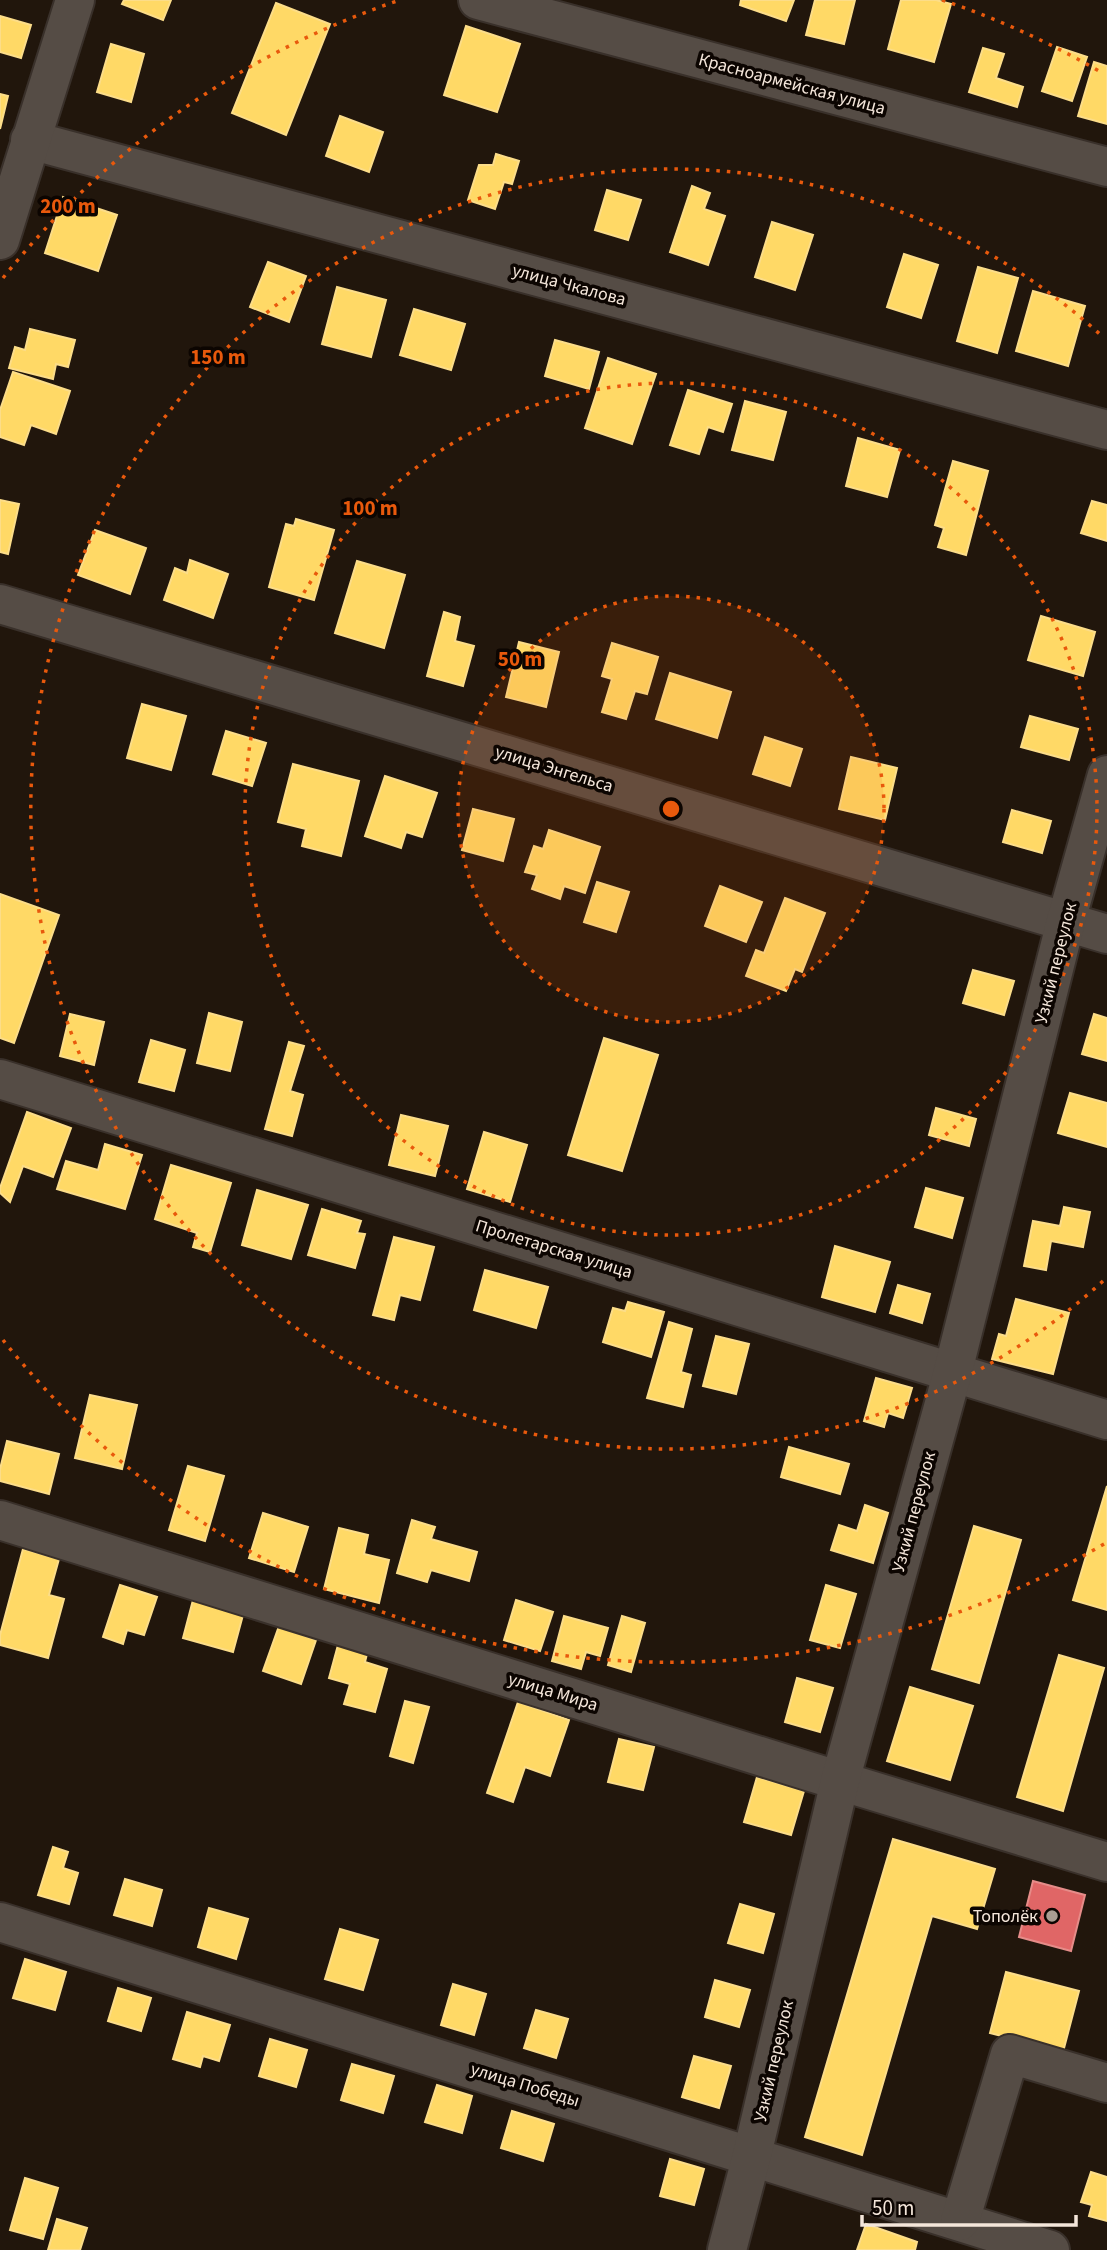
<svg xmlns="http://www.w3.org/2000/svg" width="1107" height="2250" font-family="'Source Sans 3',sans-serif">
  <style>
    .homes { fill: #ffd966; stroke: #fcdd89; stroke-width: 2 }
    .shops { fill: #e06666; stroke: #e68c89; stroke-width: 2 }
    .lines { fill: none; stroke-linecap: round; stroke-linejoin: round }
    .minor-casing { stroke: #39302a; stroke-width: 42 }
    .minor { stroke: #554c45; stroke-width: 38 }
    .ring { fill: none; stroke: #e8590c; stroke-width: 3.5; stroke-dasharray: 3.5 7 }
    .poi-dot { fill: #aa9d92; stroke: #0c0501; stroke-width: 2.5 }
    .labels { text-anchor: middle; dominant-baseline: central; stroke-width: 7; stroke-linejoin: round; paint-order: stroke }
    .street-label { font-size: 18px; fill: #f4e6da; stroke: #0c0501 }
    .poi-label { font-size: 18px; fill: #f4e6da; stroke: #0c0501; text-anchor: end }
    .centre { fill: #e8590c; stroke: #0c0501; stroke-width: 3.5 }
    .ring-label { font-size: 21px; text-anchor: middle; font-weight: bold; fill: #e8590c; stroke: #0c0501; stroke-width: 7; stroke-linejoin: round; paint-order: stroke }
  </style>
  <rect width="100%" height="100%" fill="#21160c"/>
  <!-- homes -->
  <g class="homes">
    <path d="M124,0H171L163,20L122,4Z"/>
    <path d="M741,0H794L786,21L740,5Z"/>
    <path d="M815,0H855L844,44L806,35Z"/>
    <path d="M901,0H936L951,4L934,62L888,49Z"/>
    <path d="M276,3L330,24L286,135L232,113Z"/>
    <path d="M0,16L31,25L21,58L0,52Z"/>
    <path d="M466,26L520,44L497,112L444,95Z"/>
    <path d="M111,44L144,54L131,102L97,92Z"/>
    <path d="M1057,47L1087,57L1072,101L1042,91Z"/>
    <path d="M983,48L1004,54L996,78L1023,87L1017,107L969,92Z"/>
    <path d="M1094,62L1107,66V124L1078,116Z"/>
    <path d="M0,94L8,96L0,129Z"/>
    <path d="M340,116L383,132L369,172L326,156Z"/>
    <path d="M496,154L519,161L512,184L504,182L495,209L468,200L479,165H493Z"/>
    <path d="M692,186L710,193L704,209L725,216L708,265L670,252Z"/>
    <path d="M607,190L641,200L628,240L595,230Z"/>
    <path d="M63,197L117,215L98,271L45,253Z"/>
    <path d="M772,222L813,235L795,290L755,277Z"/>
    <path d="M904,254L938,265L921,318L887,307Z"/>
    <path d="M268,262L306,276L289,322L250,307Z"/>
    <path d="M978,267L1018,278L997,353L957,341Z"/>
    <path d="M337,287L386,300L371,357L322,344Z"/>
    <path d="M1033,291L1085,306L1068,366L1016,351Z"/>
    <path d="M414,309L465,324L451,370L400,355Z"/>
    <path d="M30,329L75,340L68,367L56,364L53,379L9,368L15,347L25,350Z"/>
    <path d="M555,340L599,352L589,389L545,376Z"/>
    <path d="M608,358L656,374L632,444L585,428Z"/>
    <path d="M13,372L70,391L56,434L31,425L24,445L0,437V410Z"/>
    <path d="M688,390L732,404L723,432L708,427L699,454L670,445Z"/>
    <path d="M745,401L786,412L773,460L732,450Z"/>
    <path d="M858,438L900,450L887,497L846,486Z"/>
    <path d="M953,461L988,471L966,555L938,547L944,528L935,525Z"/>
    <path d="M0,500L19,504L8,554L0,552Z"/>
    <path d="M1092,501L1107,505V541L1081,533Z"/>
    <path d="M296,519L334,530L314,600L269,587L286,524L294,526Z"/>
    <path d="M95,530L146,548L130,594L78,575Z"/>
    <path d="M190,560L228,574L213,618L164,600L175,568L187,573Z"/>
    <path d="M357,561L405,575L384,648L335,633Z"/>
    <path d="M444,612L460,617L455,641L474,646L463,686L427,676Z"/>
    <path d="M1041,616L1095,632L1083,676L1028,660Z"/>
    <path d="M519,642L559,652L546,707L506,697Z"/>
    <path d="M612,643L658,657L647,694L635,691L626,719L602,712L612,679L602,676Z"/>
    <path d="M670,673L731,692L717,738L656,719Z"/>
    <path d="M142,704L186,716L171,770L127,758Z"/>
    <path d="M1030,716L1078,729L1069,760L1021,747Z"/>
    <path d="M226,731L266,743L252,786L213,774Z"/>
    <path d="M765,737L802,749L790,786L753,774Z"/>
    <path d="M851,757L897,768L885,820L839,809Z"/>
    <path d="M293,764L359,781L341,856L302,846L306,829L278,822Z"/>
    <path d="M385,776L437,793L422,837L406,832L401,848L365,836Z"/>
    <path d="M473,809L514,819L503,861L462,850Z"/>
    <path d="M1012,810L1051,821L1042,853L1003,842Z"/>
    <path d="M549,830L600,847L585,893L564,886L560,899L532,889L537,875L525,872L534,846L543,849Z"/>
    <path d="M597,882L629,892L616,932L584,922Z"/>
    <path d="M720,886L762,902L746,942L705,926Z"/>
    <path d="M0,894L59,915L14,1043L0,1038Z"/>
    <path d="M785,898L825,913L802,972L795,969L786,991L746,976L756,950L764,953Z"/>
    <path d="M973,970L1014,981L1004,1015L963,1003Z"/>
    <path d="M209,1013L242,1022L230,1071L197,1063Z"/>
    <path d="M70,1014L104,1022L94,1065L60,1056Z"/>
    <path d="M1094,1014L1107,1018V1061L1082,1054Z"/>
    <path d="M604,1038L658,1055L622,1171L568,1155Z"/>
    <path d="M151,1040L185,1050L174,1091L139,1082Z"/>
    <path d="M289,1042L304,1046L290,1091L303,1095L292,1136L265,1129Z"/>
    <path d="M1070,1093L1107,1103V1147L1058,1133Z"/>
    <path d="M936,1108L976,1119L969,1146L929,1135Z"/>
    <path d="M27,1112L71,1128L53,1177L23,1166L10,1202L0,1193V1188Z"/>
    <path d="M401,1115L448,1126L435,1176L389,1165Z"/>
    <path d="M484,1132L527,1145L510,1202L467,1189Z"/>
    <path d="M105,1144L142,1155L125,1209L57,1189L66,1161L98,1170Z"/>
    <path d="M171,1165L231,1183L210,1252L193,1247L197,1233L155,1219Z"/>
    <path d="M926,1188L963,1198L952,1238L915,1227Z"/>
    <path d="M257,1190L308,1205L291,1259L242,1245Z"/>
    <path d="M1064,1207L1090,1212L1083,1247L1051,1241L1046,1270L1024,1266L1033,1221L1060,1226Z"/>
    <path d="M322,1209L361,1221L357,1233L365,1234L355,1268L308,1255Z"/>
    <path d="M394,1237L434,1247L420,1300L400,1295L394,1320L373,1315Z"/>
    <path d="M835,1246L890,1262L875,1312L822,1297Z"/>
    <path d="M485,1270L548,1287L536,1328L474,1310Z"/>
    <path d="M898,1285L930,1294L922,1323L890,1313Z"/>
    <path d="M1016,1299L1069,1313L1053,1374L992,1359L999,1334L1006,1336Z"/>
    <path d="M628,1302L664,1312L651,1357L603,1342L613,1308L625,1311Z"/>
    <path d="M669,1322L692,1329L681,1372L691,1375L683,1407L647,1398Z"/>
    <path d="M716,1336L749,1344L736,1394L703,1386Z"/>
    <path d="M876,1378L912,1388L903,1418L888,1413L884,1427L864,1421Z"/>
    <path d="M90,1395L137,1405L122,1469L75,1458Z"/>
    <path d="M7,1441L59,1454L49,1494L0,1481V1469Z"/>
    <path d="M789,1447L849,1464L840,1494L781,1477Z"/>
    <path d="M188,1466L224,1476L205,1541L169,1530Z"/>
    <path d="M1107,1486V1610L1073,1600Z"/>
    <path d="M865,1505L888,1513L873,1563L831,1550L839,1525L857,1531Z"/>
    <path d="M263,1513L308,1527L294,1572L249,1558Z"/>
    <path d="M412,1520L435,1527L431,1539L477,1552L469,1581L431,1570L427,1582L397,1573Z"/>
    <path d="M974,1526L1021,1540L979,1683L932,1669Z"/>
    <path d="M339,1528L368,1535L364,1554L389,1560L379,1603L324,1589Z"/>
    <path d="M23,1549L59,1559L49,1595L64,1599L48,1658L0,1645V1635Z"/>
    <path d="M120,1585L157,1597L144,1635L127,1630L123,1644L103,1637Z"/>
    <path d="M826,1585L856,1594L840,1648L810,1640Z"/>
    <path d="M193,1600L243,1615L233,1652L183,1638Z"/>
    <path d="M516,1600L553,1612L540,1651L504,1640Z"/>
    <path d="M564,1616L608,1628L600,1656L586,1652L581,1669L552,1661Z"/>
    <path d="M622,1616L645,1623L631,1672L608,1665Z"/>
    <path d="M279,1626L316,1640L301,1684L263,1671Z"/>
    <path d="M338,1645L367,1654L365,1662L387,1669L375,1712L344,1704L350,1684L329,1678Z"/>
    <path d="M1059,1655L1104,1668L1063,1811L1017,1797Z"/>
    <path d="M797,1678L833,1688L820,1732L785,1722Z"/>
    <path d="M910,1687L973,1706L950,1780L887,1761Z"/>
    <path d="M405,1701L429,1707L413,1763L390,1756Z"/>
    <path d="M518,1702L569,1720L550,1776L525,1767L513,1802L487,1793Z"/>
    <path d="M619,1739L654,1747L643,1790L608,1782Z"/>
    <path d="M757,1777L804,1791L791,1835L744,1822Z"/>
    <path d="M893,1839L995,1869L977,1929L932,1916L862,2155L805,2137Z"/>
    <path d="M53,1847L68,1852L63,1868L78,1873L69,1904L38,1895Z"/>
    <path d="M125,1879L162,1890L152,1926L114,1915Z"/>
    <path d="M740,1904L774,1914L763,1953L728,1943Z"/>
    <path d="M209,1908L248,1919L236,1959L198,1947Z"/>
    <path d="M340,1929L378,1940L363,1990L325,1979Z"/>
    <path d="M25,1959L66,1972L55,2010L13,1998Z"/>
    <path d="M1006,1972L1079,1991L1063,2052L990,2033Z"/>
    <path d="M715,1980L750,1990L739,2027L705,2017Z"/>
    <path d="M453,1984L486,1994L474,2035L441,2025Z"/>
    <path d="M118,1988L151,1998L141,2031L108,2021Z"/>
    <path d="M536,2010L568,2019L556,2058L524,2048Z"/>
    <path d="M187,2012L230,2025L219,2061L203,2056L200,2067L173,2059Z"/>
    <path d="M270,2039L307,2050L296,2087L259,2076Z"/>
    <path d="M694,2056L731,2066L719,2108L682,2097Z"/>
    <path d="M352,2064L394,2076L383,2113L341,2100Z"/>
    <path d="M437,2085L472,2096L462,2133L425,2122Z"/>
    <path d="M512,2111L554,2124L543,2161L501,2148Z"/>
    <path d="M670,2159L704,2169L694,2205L660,2196Z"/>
    <path d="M1091,2172L1107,2177V2221L1089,2216L1092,2205L1081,2202Z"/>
    <path d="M25,2178L58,2188L43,2239L10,2230Z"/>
    <path d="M57,2219L87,2228L80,2250H48Z"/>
    <path d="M866,2224L917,2242L915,2250H857Z"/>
  </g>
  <!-- shops -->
  <path class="shops" d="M1033,1881L1085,1895L1071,1951L1019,1937Z"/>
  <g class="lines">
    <!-- minor casing -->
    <g class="minor-casing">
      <g id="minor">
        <path d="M478,0L1107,167"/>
        <path d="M30,140L1107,430"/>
        <path d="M0,240L75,0"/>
        <path d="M0,604L1107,934"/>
        <path d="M0,1079L1107,1420"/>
        <path d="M0,1520L840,1781L1107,1862"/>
        <path d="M0,1922L1050,2250"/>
        <path d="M960,2221L1010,2054L1107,2083"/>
        <path d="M727,2250L752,2155L840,1781L953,1371L1066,921L1107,775"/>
      </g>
    </g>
    <!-- minor -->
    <use href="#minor" class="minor"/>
  </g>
  <!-- distance rings -->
  <circle cx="671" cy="809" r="213" fill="#e8590c" fill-opacity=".12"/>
  <g class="ring">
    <circle cx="671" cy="809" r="213"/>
    <circle cx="671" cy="809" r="426"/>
    <path d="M1103 1281A640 640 0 1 1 1103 337"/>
    <path d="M1104 1544A853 853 0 0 1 3 1340M3 278A853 853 0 0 1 400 0M942 0A853 853 0 0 1 1104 74"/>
  </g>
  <!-- markers -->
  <circle class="poi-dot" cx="1052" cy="1916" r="7"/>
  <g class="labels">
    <!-- street labels -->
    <g class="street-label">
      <text transform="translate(792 84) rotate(15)">Красноармейская улица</text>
      <text transform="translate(569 285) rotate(15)">улица Чкалова</text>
      <text transform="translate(554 769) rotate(17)">улица Энгельса</text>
      <text transform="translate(1056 963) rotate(-76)">Узкий переулок</text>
      <text transform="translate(554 1249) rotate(17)">Пролетарская улица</text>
      <text transform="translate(914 1512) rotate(-75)">Узкий переулок</text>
      <text transform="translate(553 1692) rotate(17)">улица Мира</text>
      <text transform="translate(774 2061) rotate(-77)">Узкий переулок</text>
      <text transform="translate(525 2085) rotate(17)">улица Победы</text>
    </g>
    <!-- poi labels -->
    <g class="poi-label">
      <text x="1038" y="1916">Тополёк</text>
    </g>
  </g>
  <circle cx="671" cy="809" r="10" class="centre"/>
  <g class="ring-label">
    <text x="68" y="213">200 m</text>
    <text x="218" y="364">150 m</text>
    <text x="370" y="515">100 m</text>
    <text x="520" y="666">50 m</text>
  </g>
  <!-- scale -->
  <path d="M862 2215v10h214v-10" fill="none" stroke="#f4e6da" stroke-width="3.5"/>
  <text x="872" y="2215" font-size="21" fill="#f4e6da" stroke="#0c0501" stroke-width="5" paint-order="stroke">50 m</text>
</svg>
